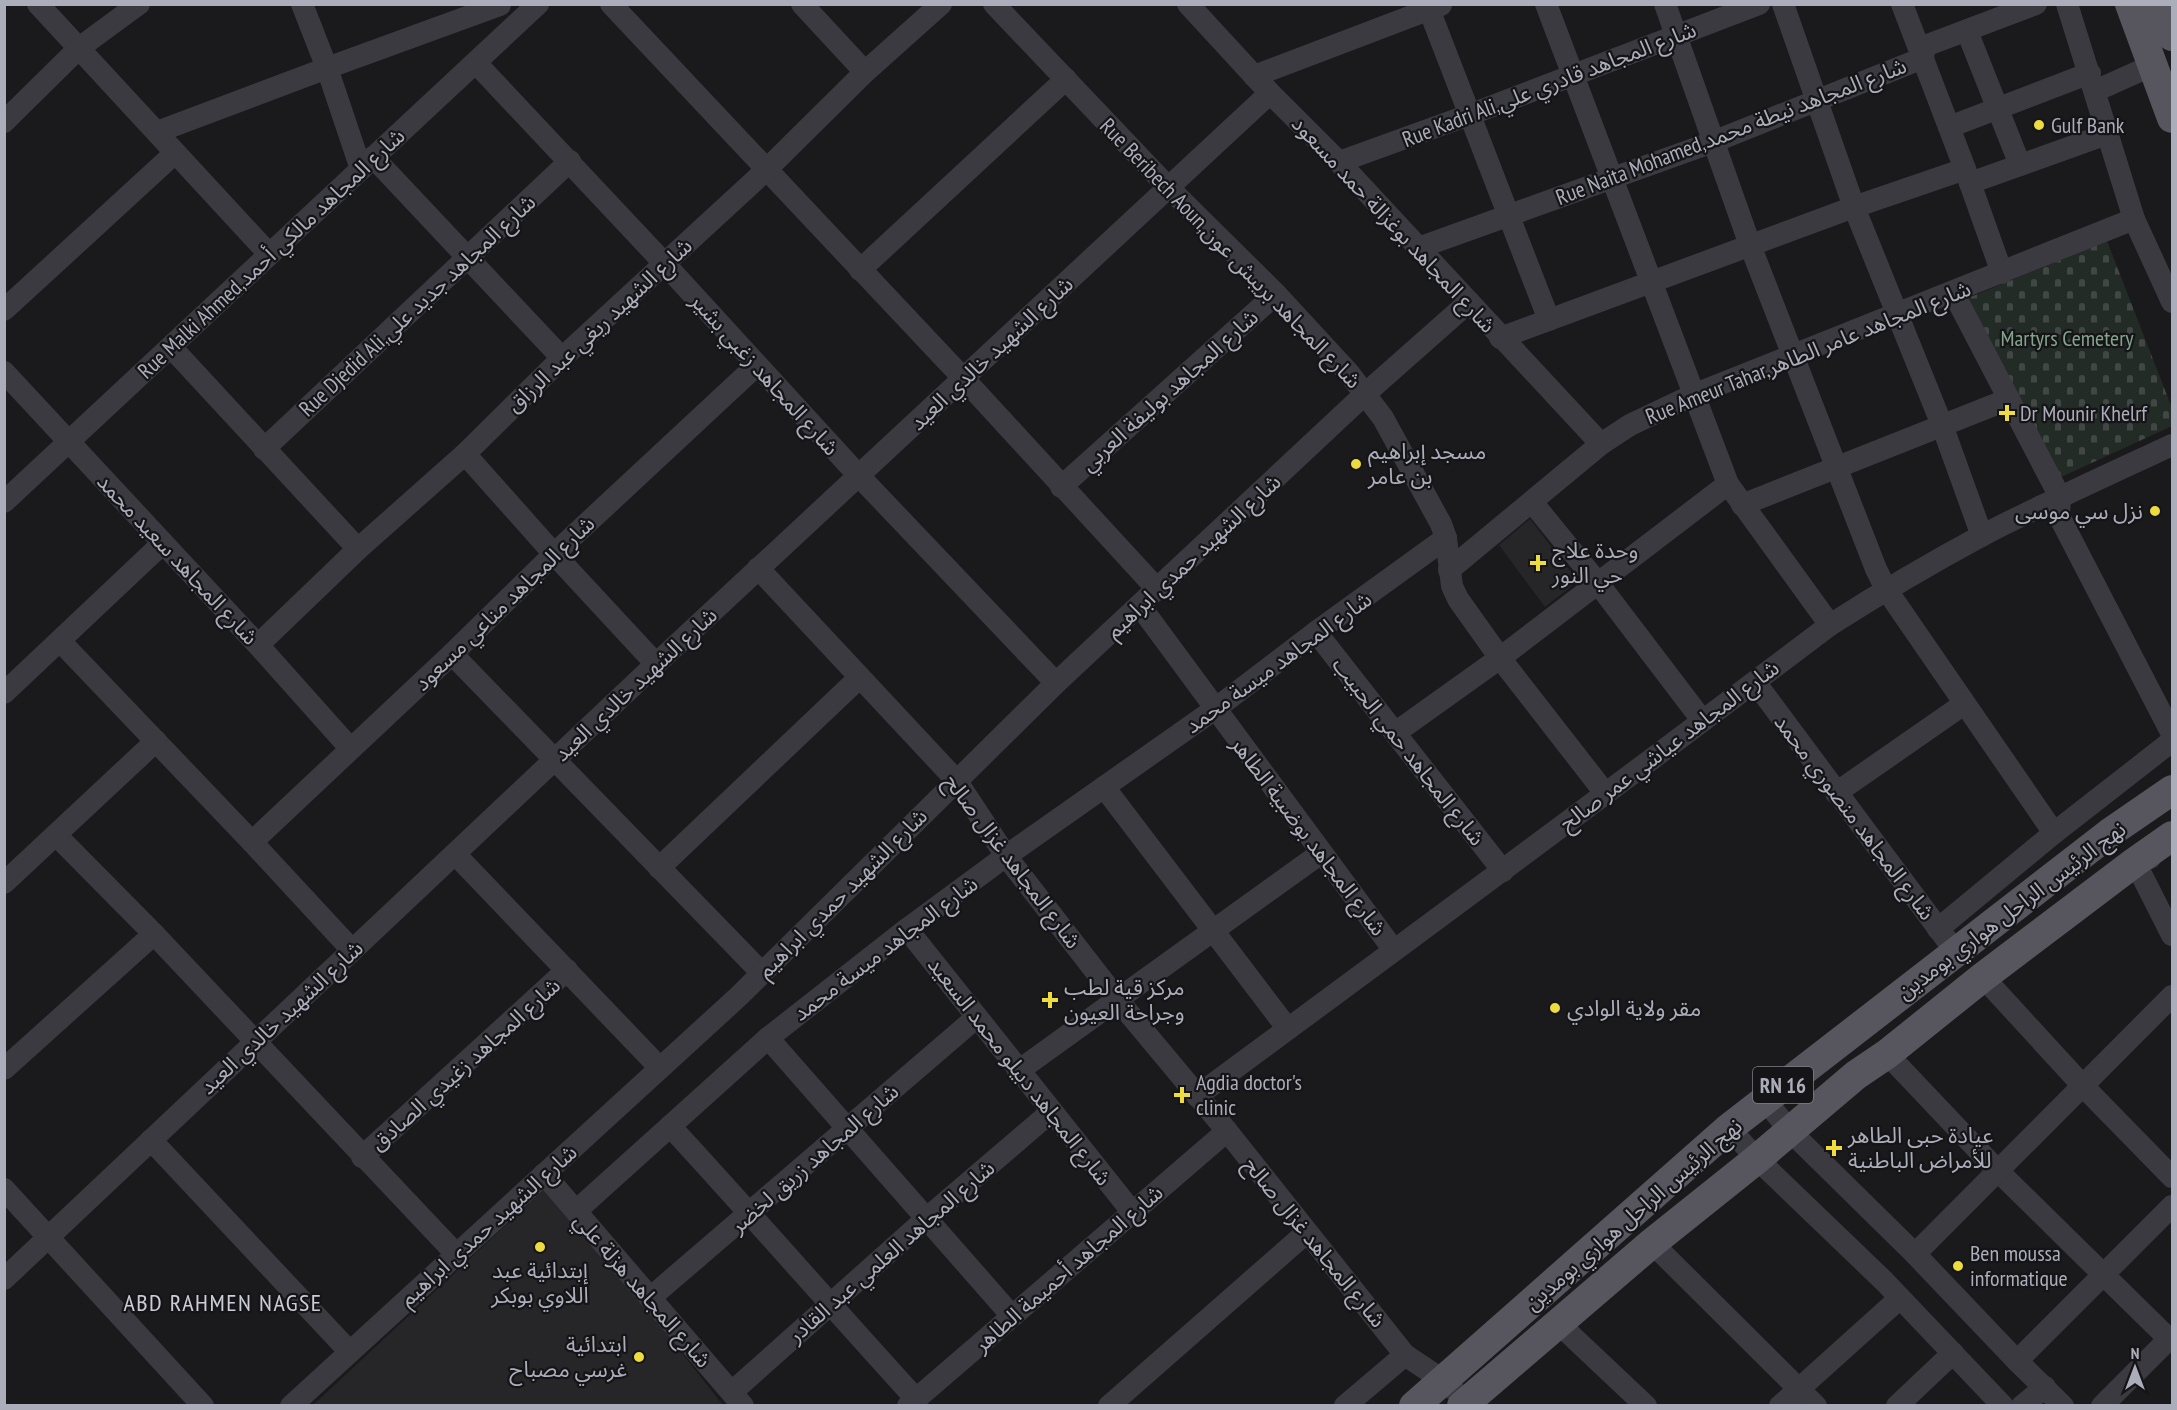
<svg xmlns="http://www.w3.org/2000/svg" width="2177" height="1410" font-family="'PT Sans Narrow','Noto Sans Arabic',sans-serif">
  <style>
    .built { fill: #262528 }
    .cemetery { fill: url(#cemetery-stones) }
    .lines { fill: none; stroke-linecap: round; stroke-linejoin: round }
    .minor { stroke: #3b3a40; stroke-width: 22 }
    .major { stroke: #57565f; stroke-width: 30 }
    .poi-dot { fill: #eedb3f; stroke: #151416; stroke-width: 2 }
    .labels { text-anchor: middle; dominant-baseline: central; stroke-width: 4.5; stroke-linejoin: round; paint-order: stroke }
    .shield { fill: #151416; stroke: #7f7f8a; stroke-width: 1.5 }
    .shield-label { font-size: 21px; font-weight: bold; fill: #acadbb }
    .street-label { font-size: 22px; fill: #acadbb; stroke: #151416 }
    .poi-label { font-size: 22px; fill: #acadbb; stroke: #151416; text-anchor: start }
    .park-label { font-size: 22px; fill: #84a58d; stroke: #151416 }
    .neighbourhood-label { font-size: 24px; letter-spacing: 1.5px; fill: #cdcdd7; stroke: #151416 }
  </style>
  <defs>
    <pattern id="cemetery-stones" width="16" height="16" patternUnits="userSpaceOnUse" patternTransform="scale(1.5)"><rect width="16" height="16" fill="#232b26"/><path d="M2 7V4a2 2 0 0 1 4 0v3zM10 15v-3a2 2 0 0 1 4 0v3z" fill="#404744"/></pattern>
  </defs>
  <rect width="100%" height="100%" fill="#1a191b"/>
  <!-- built -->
  <g class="built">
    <path d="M1530,519L1578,581L1545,607L1499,545Z"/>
    <path d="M549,1185L723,1405L312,1406Z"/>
  </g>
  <!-- cemetery -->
  <path class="cemetery" d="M2107,241L2172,408V426L2059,478L1963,300Z"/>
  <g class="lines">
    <!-- minor -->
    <g class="minor">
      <path d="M38,4L269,254"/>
      <path d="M302,4L327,68L361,169"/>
      <path d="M611,4L964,379L1158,590"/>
      <path d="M802,4L865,72"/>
      <path d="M994,4L1168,187L1276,294L1348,372L1383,418L1441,524L1446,538L1452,586L1458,599L1500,658L1605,793"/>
      <path d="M1188,4L1270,93L1339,162L1601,444"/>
      <path d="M1427,4L1549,320"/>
      <path d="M1546,4L1728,484L1830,625"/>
      <path d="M1665,4L1750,245L1876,569L1886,589L2054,833"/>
      <path d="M1783,4L1854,207L1942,425L1982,536"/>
      <path d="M1902,4L1965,169L2002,273"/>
      <path d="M2067,4L2134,219L2172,302"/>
      <path d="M1967,31L2020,165"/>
      <path d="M476,63L664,263L859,476L1056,683"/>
      <path d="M1254,76L1441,5"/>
      <path d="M2095,91L2153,65"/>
      <path d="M4,122L79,48L139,4"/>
      <path d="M1949,127L2090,73"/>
      <path d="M157,132L327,68L500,5"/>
      <path d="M373,157L562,358"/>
      <path d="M1339,162L1469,115L1759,4"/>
      <path d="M1970,183L2107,134"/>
      <path d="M1418,248L1713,142L1923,58L1925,46L2036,4"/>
      <path d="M860,270L1066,79"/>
      <path d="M1953,292L2060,497L2059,516L2172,734"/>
      <path d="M4,310L175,153"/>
      <path d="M1500,338L1854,207L1965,169"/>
      <path d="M171,347L358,549"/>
      <path d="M4,372L258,645L350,748"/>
      <path d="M264,449L570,161"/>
      <path d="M465,454L554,554L656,664"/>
      <path d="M1061,487L1276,294"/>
      <path d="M4,502L538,4"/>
      <path d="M1532,502L1597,582L1702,720"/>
      <path d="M1742,505L2009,399"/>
      <path d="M758,568L956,780L1006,856L1117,999L1227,1131L1405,1355L1444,1381L1453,1389"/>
      <path d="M1449,570L1601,444L1630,425L1693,395L2134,219"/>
      <path d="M1140,606L1393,949"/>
      <path d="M1316,632L1503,871"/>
      <path d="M60,641L252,842L352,950"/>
      <path d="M258,645L358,549L465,454L562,358L765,171L865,72L941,4"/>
      <path d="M452,654L762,973"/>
      <path d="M1755,682L1955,951"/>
      <path d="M4,693L163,543"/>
      <path d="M1395,733L1500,658L1728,484"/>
      <path d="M1104,787L1288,1029"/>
      <path d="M1836,793L1964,704"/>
      <path d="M56,835L154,934L457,1255"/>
      <path d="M252,842L452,654L554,554L757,365"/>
      <path d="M456,855L660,1068"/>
      <path d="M2150,858L2135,862L2172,935"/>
      <path d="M659,868L859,678"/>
      <path d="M4,883L156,741"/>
      <path d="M907,929L1133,1213"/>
      <path d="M1938,929L2054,833L2172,741"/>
      <path d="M1983,977L2083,1086L2172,1177"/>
      <path d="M768,1038L1012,1316"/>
      <path d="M1887,1054L1997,1170L2172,1342"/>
      <path d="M4,1069L154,934"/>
      <path d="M1018,1071L1321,853"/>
      <path d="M1197,1096C1409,940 1620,784 1830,625C1880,593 1931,563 1983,535C2045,503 2109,474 2172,445"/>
      <path d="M1765,1100L1791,1132L1915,1254L2017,1361L2063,1406"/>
      <path d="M670,1126C753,1216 833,1308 916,1399"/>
      <path d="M1729,1128L1757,1159L1884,1281L2003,1406"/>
      <path d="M151,1140L349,1351"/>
      <path d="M362,1157L567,970"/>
      <path d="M544,1174L743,1406"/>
      <path d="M4,1189L203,1406"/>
      <path d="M576,1211L768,1038L907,929L1006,856L1215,709L1316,632L1446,538"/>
      <path d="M1652,1243L1816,1406"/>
      <path d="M1915,1254L2172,996"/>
      <path d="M4,1279L656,664L1270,93"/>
      <path d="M650,1298L977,1017"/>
      <path d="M1558,1323L1646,1406"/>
      <path d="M2017,1361L2172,1206"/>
      <path d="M732,1392L926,1219L1051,1112"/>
      <path d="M291,1406L739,996L1056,683L1365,394L1469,302"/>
      <path d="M908,1406L1227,1131"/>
      <path d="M1109,1406L1306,1233"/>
      <path d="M1345,1406L1405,1355"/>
      <path d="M1780,1406L1900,1298"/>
      <path d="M1897,1406L1953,1353"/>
      <path d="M2022,1406L2045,1387"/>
      <path d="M2102,1406L2172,1336"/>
    </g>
    <!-- major -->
    <g class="major">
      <path d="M2130,4L2172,118"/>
      <path d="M2161,4L2172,36"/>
      <path d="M1414,1406L1729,1128L2111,832L2172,790"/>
      <path d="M1462,1406L1652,1243L1757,1159L1856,1075L1887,1054L1983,977L2135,862L2172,836"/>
    </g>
  </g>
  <!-- markers -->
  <g class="poi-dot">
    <circle cx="2039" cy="125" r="6"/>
    <path d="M2004 404h6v6h6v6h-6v6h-6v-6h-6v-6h6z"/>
    <circle cx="1356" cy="464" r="6"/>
    <circle cx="2155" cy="511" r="6"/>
    <path d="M1535 554h6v6h6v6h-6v6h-6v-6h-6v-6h6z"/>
    <path d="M1047 991h6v6h6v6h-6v6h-6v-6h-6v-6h6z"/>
    <circle cx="1555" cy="1008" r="6"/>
    <path d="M1179 1086h6v6h6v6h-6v6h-6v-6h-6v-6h6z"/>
    <path d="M1831 1139h6v6h6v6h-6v6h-6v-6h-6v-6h6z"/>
    <circle cx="540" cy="1247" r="6"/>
    <circle cx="1958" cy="1266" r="6"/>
    <circle cx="639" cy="1357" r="6"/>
  </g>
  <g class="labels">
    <!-- shield labels -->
    <rect class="shield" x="1753" y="1067" width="60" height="36" rx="4.5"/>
    <g class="shield-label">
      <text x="1783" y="1085">RN 16</text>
    </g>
    <!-- street labels -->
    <g class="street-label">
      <text transform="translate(1549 84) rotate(-21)">Rue Kadri Ali,شارع المجاهد قادري علي</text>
      <text transform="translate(1731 131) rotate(-21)">Rue Naita Mohamed,شارع المجاهد نيطة محمد</text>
      <text transform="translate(1394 224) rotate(47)">شارع المجاهد بوغزالة حمد مسعود</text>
      <text transform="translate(271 253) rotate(-43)">Rue Malki Ahmed,شارع المجاهد مالكي أحمد</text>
      <text transform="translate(1231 253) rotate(46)">Rue Beribech Aoun,شارع المجاهد بريبش عون</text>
      <text transform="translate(417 305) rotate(-43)">Rue Djedid Ali,شارع المجاهد جديد علي</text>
      <text transform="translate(599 325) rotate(-43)">شارع الشهيد ريغي عبد الرزاق</text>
      <text transform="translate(1808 352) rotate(-22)">Rue Ameur Tahar,شارع المجاهد عامر الطاهر</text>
      <text transform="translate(991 353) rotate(-43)">شارع الشهيد خالدي العيد</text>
      <text transform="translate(765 374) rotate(48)">شارع المجاهد زغبي بشير</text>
      <text transform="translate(1169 390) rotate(-42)">شارع المجاهد بوليفة العربي</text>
      <text transform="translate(1193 556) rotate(-43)">شارع الشهيد حمدي ابراهيم</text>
      <text transform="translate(178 559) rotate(47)">شارع المجاهد سعيد محمد</text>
      <text transform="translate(504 603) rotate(-44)">شارع المجاهد مناعي مسعود</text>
      <text transform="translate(1278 662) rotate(-36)">شارع المجاهد ميسة محمد</text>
      <text transform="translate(635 684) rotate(-43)">شارع الشهيد خالدي العيد</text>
      <text transform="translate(1669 745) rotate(-37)">شارع المجاهد عياشي عمر صالح</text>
      <text transform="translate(1409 751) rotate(52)">شارع المجاهد حمي الحبيب</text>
      <text transform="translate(1855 817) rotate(53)">شارع المجاهد منصوري محمد</text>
      <text transform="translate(1309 836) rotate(53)">شارع المجاهد بوضبية الطاهر</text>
      <text transform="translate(1013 861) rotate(53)">شارع المجاهد غزال صالح</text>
      <text transform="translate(842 893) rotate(-45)">شارع الشهيد حمدي ابراهيم</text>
      <text transform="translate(2011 910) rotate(-37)">نهج الرئيس الراحل هواري بومدين</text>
      <text transform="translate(885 948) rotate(-37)">شارع المجاهد ميسة محمد</text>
      <text transform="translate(281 1017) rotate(-43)">شارع الشهيد خالدي العيد</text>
      <text transform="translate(465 1064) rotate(-42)">شارع المجاهد زغيدي الصادق</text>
      <text transform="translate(1020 1071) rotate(52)">شارع المجاهد دبيلو محمد السعيد</text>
      <text transform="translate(814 1158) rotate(-41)">شارع المجاهد زريق لخضر</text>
      <text transform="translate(1633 1214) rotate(-41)">نهج الرئيس الراحل هواري بومدين</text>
      <text transform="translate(488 1225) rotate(-42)">شارع الشهيد حمدي ابراهيم</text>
      <text transform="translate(1315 1242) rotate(51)">شارع المجاهد غزال صالح</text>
      <text transform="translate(891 1251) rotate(-41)">شارع المجاهد العلمي عبد القادر</text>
      <text transform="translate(1068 1268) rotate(-41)">شارع المجاهد أحميمة الطاهر</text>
      <text transform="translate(643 1290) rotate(49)">شارع المجاهد هزلة علي</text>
    </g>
    <!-- poi labels -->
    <g class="poi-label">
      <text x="2051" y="125">Gulf Bank</text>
      <text x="2020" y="413">Dr Mounir Khelrf</text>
      <text x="1368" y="451">مسجد إبراهيم<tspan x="1368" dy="25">بن عامر</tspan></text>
      <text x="2143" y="511" text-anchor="end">نزل سي موسى</text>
      <text x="1552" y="550">وحدة علاج<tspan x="1552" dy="25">حي النور</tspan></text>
      <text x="1064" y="987">مركز قية لطب<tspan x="1064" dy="25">وجراحة العيون</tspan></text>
      <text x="1567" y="1008">مقر ولاية الوادي</text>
      <text x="1196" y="1082">Agdia doctor's<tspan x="1196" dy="25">clinic</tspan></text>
      <text x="1848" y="1135">عيادة حبى الطاهر<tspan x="1848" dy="25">للأمراض الباطنية</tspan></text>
      <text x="1970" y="1253">Ben moussa<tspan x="1970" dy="25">informatique</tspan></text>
      <text x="540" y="1270" text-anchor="middle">إبتدائية عبد<tspan x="540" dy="25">اللاوي بوبكر</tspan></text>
      <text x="627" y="1344" text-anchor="end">ابتدائية<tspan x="627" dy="25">غرسي مصباح</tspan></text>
    </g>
    <!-- park labels -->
    <g class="park-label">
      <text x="2067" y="338">Martyrs Cemetery</text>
    </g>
    <!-- neighbourhood labels -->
    <g class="neighbourhood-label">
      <text x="223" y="1302">ABD RAHMEN NAGSE</text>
    </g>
  </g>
  <!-- border -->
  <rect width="2177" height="1410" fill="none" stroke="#acadbb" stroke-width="12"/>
  <!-- north arrow -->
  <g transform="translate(2135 1368)" stroke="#151416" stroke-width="4.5" paint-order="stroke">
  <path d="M0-4.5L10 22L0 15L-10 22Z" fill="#acadbb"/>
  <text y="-9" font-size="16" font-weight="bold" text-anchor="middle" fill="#acadbb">N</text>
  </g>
</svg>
